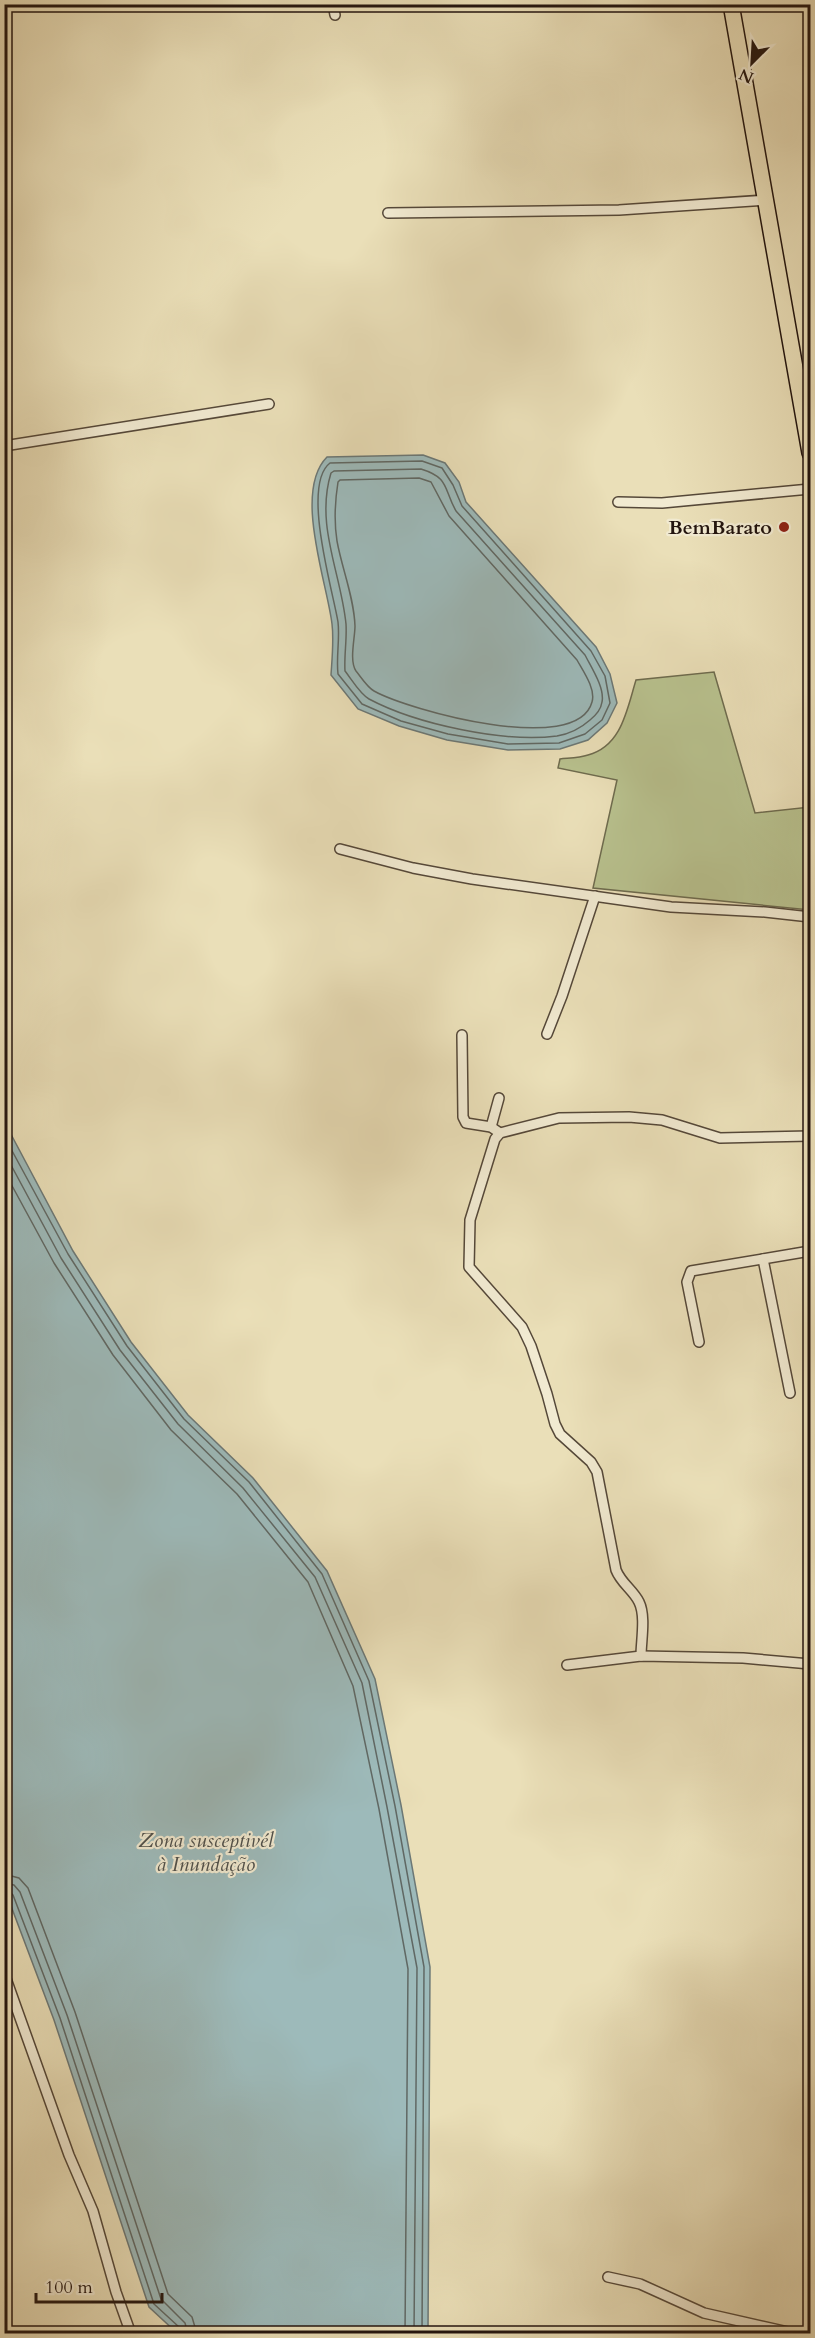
<svg xmlns="http://www.w3.org/2000/svg" width="815" height="2338" font-family="Cardo,serif">
  <style>
    .green { fill: #b8c18e; stroke: #6e6b4e; stroke-width: 1.5 }
    .water { fill: #9dbaba; stroke: #6c7876; stroke-width: 1.5 }
    .lines { fill: none; stroke-linecap: round; stroke-linejoin: round }
    .shore { stroke: #606864; stroke-width: 1.5 }
    .minor-casing { stroke: #554839; stroke-width: 12 }
    .primary-casing { stroke: #23150f; stroke-width: 18 }
    .minor { stroke: #f1ead1; stroke-width: 9 }
    .primary { stroke: #eadfb8; stroke-width: 15 }
    .poi-dot { fill: #8f2418; stroke: #f1ead1; stroke-width: 2 }
    .labels { text-anchor: middle; dominant-baseline: central; stroke-width: 4.5; stroke-linejoin: round; paint-order: stroke }
    .poi-label { font-size: 20px; font-weight: bold; fill: #23150f; stroke: #f1ead1; text-anchor: end }
    .water-label { font-size: 21px; font-style: italic; fill: #4e4f4b; stroke: #f1ead1 }
  </style>
  <rect width="100%" height="100%" fill="#eadfb8"/>
  <filter id="stains"><feTurbulence type="fractalNoise" baseFrequency=".00333" numOctaves="4"/><feColorMatrix values="0 0 0 0 .2 0 0 0 0 .09 0 0 0 0 .02 0 0 0 .5 -.17"/></filter>
  <radialGradient id="worn" r=".72"><stop offset=".6" stop-color="#630" stop-opacity="0"/><stop offset="1" stop-color="#630" stop-opacity=".3"/></radialGradient>
  <!-- green -->
  <path class="green" d="M714,672L755,813L810,807V910L593,888L617,780L558,768L560,759C569,758 579,758 588,755C622,746 627,709 636,680Z"/>
  <!-- water -->
  <g class="water">
    <path d="M423,455L445,463L459,482L466,502L596,647L610,674L617,703L607,723L588,740L560,749L508,750L447,740L399,726L358,709L331,675C332,659 334,640 332,624C327,582 293,491 327,457Z"/>
    <path d="M5,1123L73,1251L131,1342L188,1415L253,1478L327,1571L375,1679L401,1805L430,1967L428,2333H177L149,2307L54,2020L5,1890Z"/>
  </g>
  <g class="lines">
    <!-- shore -->
    <g class="shore">
      <path d="M422,461L442,468L453,485L462,506L591,651L605,676L610,703L602,720L585,734L559,743L508,744L448,734L401,721L362,704L338,674C336,657 340,639 338,622C333,591 301,485 330,463Z"/>
      <path d="M421,469C450,478 443,488 456,511L585,655C591,667 605,688 602,702C601,709 595,716 590,720C581,728 569,734 557,736C504,743 416,724 369,699C360,694 352,680 345,671C344,656 347,640 346,624C341,573 315,525 331,473L334,471Z"/>
      <path d="M419,478L431,482L449,516L577,660C583,671 596,689 592,702C577,757 408,710 374,691C367,687 361,677 356,671C349,661 355,638 355,626C354,597 342,569 337,541C334,522 335,501 338,482L340,480Z"/>
      <path d="M4,1136L68,1254L127,1346L184,1419L249,1482L322,1574L369,1681L395,1806L424,1967L422,2334"/>
      <path d="M4,1152L61,1258L120,1350L178,1424L243,1488L315,1577L362,1683L387,1807L417,1968L414,2334"/>
      <path d="M4,1171L54,1263L113,1355L171,1430L237,1494L308,1582L353,1686L379,1809L408,1969L405,2334"/>
      <path d="M4,1874L19,1878L28,1888L75,2012L168,2294L192,2317L197,2334"/>
      <path d="M4,1883L14,1885L20,1892L67,2015L161,2299L185,2323L188,2334"/>
      <path d="M4,1891H9L13,1895L60,2018L154,2304L179,2327L181,2334"/>
    </g>
    <!-- minor casing -->
    <g class="minor-casing">
      <g id="minor">
        <path d="M333,4L335,15"/>
        <path d="M388,213L619,210L766,200"/>
        <path d="M4,446L269,404"/>
        <path d="M618,502L662,503L810,489"/>
        <path d="M340,849L413,868L472,879L671,907L765,912L810,917"/>
        <path d="M547,1034L562,996L595,896"/>
        <path d="M462,1035L463,1117L466,1123L491,1127L500,1133"/>
        <path d="M491,1127L499,1098"/>
        <path d="M763,1259L790,1393"/>
        <path d="M699,1342L687,1282L691,1271L810,1251"/>
        <path d="M641,1656C641,1641 646,1616 639,1602C633,1590 621,1583 616,1570L597,1472L591,1462L560,1434L555,1424L547,1394L531,1346L522,1327L469,1267L470,1220L495,1139L500,1133L559,1118L629,1117L662,1120L720,1138L810,1136"/>
        <path d="M567,1665L641,1656L743,1658L810,1664"/>
        <path d="M4,1973L69,2155L93,2211L116,2292L131,2334"/>
        <path d="M608,2277L640,2284L704,2313L797,2334"/>
      </g>
    </g>
    <!-- primary casing -->
    <g class="primary-casing">
      <path id="primary" d="M731,4L810,453"/>
    </g>
    <!-- minor -->
    <use href="#minor" class="minor"/>
    <!-- primary -->
    <use href="#primary" class="primary"/>
  </g>
  <!-- markers -->
  <circle class="poi-dot" cx="784" cy="527" r="6"/>
  <g class="labels">
    <!-- poi labels -->
    <g class="poi-label">
      <text x="772" y="527">BemBarato</text>
    </g>
    <!-- water labels -->
    <g class="water-label">
      <text x="206" y="1840">Zona susceptivél<tspan x="206" dy="24">à Inundação</tspan></text>
    </g>
  </g>
  <!-- margin -->
  <rect width="815" height="2338" fill="none" stroke="#eadfb8" stroke-width="24"/>
  <rect x="6" y="6" width="803" height="2326" fill="none" stroke="#23150f" stroke-width="3"/>
  <rect x="12" y="12" width="791" height="2314" fill="none" stroke="#23150f" stroke-width="1.5"/>
  <!-- north arrow -->
  <g transform="translate(752 63) rotate(204)" stroke="#f1ead1" stroke-width="4.5" paint-order="stroke">
  <path d="M0-4.5L10 22L0 15L-10 22Z" fill="#23150f"/>
  <text y="-9" font-size="16" font-weight="bold" text-anchor="middle" fill="#23150f">N</text>
  </g>
  <!-- scale -->
  <path d="M36 2293v9h126v-9" fill="none" stroke="#23150f" stroke-width="3"/>
  <text x="45" y="2293" font-size="18" fill="#23150f" stroke="#f1ead1" stroke-width="4.5" paint-order="stroke">100 m</text>
  <rect width="100%" height="100%" filter="url(#stains)"/>
  <rect width="100%" height="100%" fill="url(#worn)"/>
</svg>
